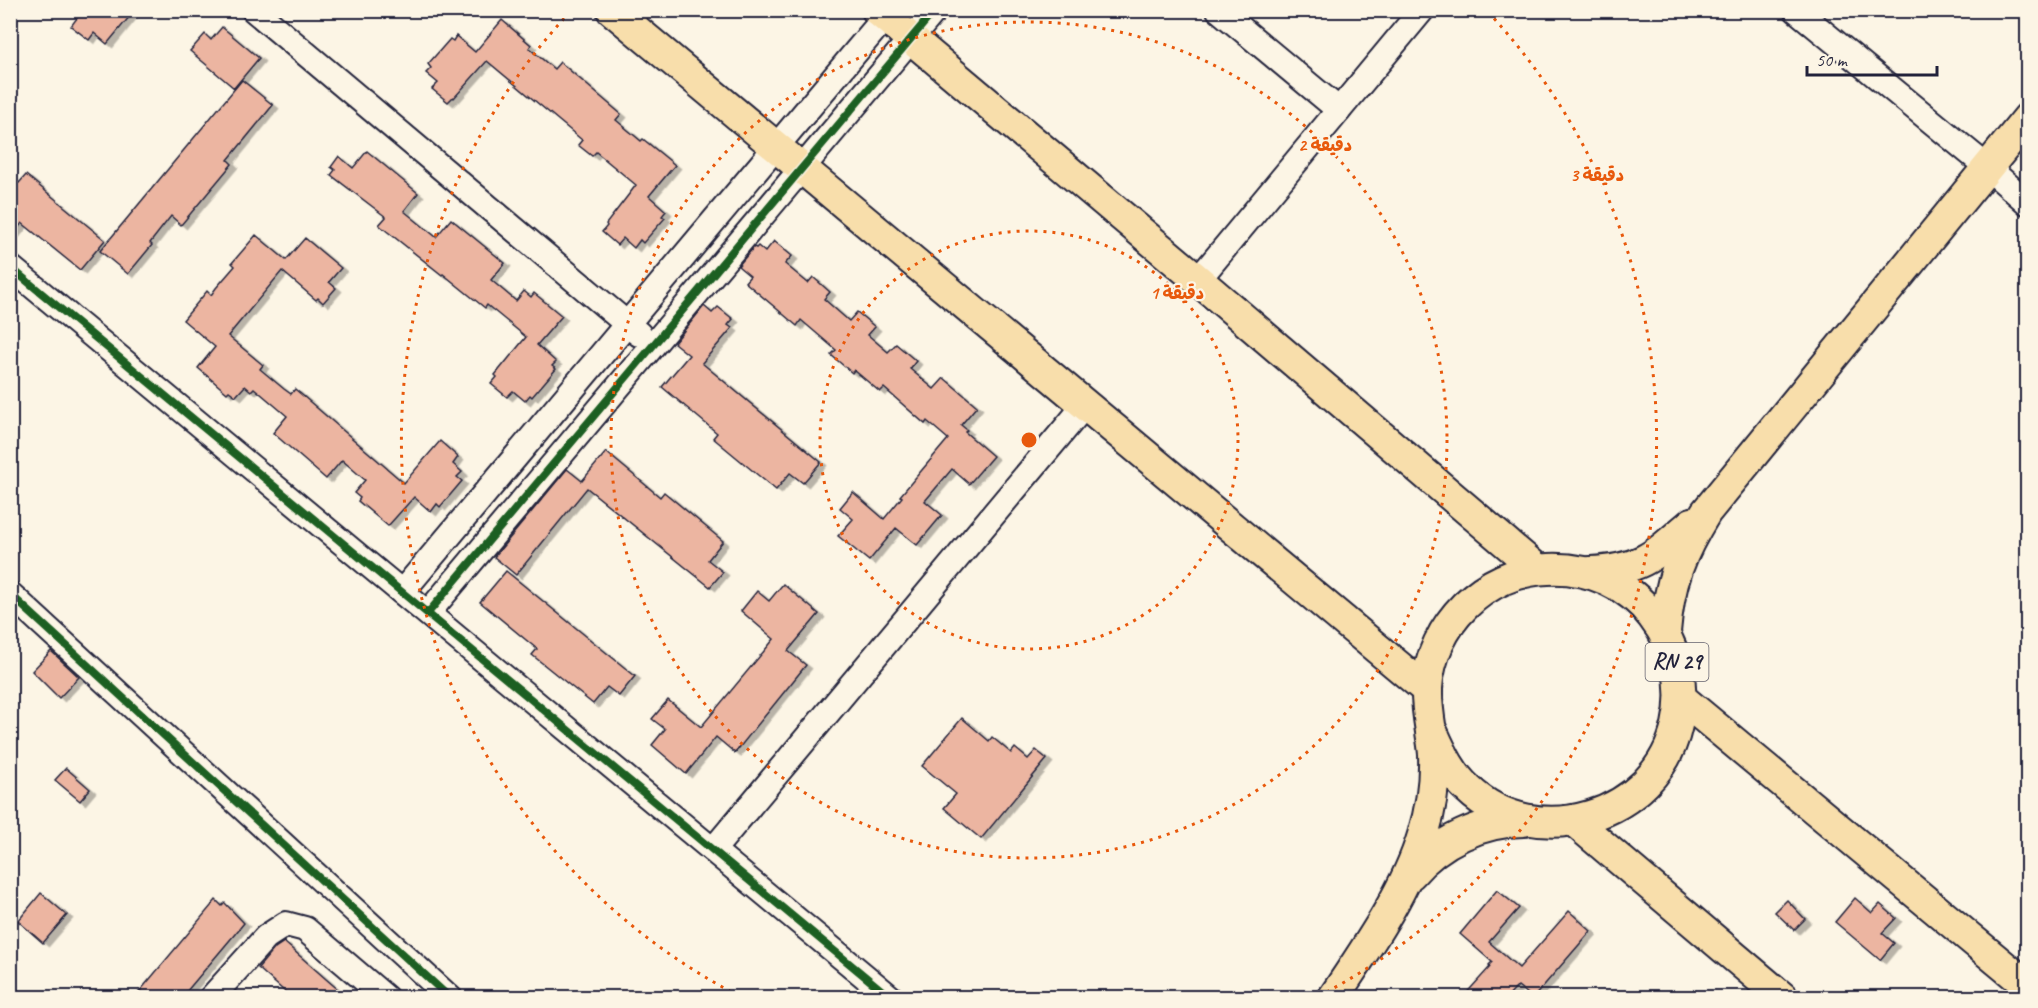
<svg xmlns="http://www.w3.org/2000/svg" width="2038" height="1008" font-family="Caveat,'Playpen Sans Arabic',sans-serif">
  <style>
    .building { fill: #ecb5a1; stroke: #22223b; stroke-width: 1.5; filter: url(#shadow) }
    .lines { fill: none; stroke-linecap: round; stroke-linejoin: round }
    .minor-casing { stroke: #22223b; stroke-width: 28 }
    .major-casing { stroke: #22223b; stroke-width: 34 }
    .minor { stroke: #fcf5e5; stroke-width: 24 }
    .major { stroke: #f8deab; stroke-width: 30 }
    .cycleway-casing { stroke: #fcf5e5; stroke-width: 11 }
    .cycleway { stroke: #1b5e20; stroke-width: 8 }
    .ring { fill: none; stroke: #e8590c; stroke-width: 3; stroke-dasharray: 3 6 }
    .labels { text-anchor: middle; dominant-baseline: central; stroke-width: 4.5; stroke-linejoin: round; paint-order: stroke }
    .shield { fill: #fcf5e5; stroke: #63616e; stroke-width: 1.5 }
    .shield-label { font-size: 22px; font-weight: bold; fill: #22223b }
    .centre { fill: #e8590c; stroke: #fcf5e5; stroke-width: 3 }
    .ring-label { font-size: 18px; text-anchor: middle; font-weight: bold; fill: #e8590c; stroke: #fcf5e5; stroke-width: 4.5; stroke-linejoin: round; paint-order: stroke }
  </style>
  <defs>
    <filter id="shadow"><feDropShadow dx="5.5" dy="3.5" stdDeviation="0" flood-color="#0004"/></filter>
  </defs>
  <rect width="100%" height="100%" fill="#fcf5e5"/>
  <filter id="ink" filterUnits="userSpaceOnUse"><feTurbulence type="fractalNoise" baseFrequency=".0167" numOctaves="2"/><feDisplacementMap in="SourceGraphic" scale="12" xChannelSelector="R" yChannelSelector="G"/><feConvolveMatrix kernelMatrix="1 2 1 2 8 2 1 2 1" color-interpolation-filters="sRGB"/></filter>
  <g filter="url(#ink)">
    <!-- building -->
    <g class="building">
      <path d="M83,10H135L107,44L94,33L89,40L71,26Z"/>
      <path d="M502,20L531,45L529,48L554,69L560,62L621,114L616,120L641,141L643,139L675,165L649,196L666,211L662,216L665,218L643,243L640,240L634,248L623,238L617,245L602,232L607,226L606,224L636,185L596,152L592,156L578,145L582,140L487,61L454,98L453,97L448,102L432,89L438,83L426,73L431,68L428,64L450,39L453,41L456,36L475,52Z"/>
      <path d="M222,27L259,58L234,88L190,51L205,34L211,40Z"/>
      <path d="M242,80L273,105L228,160L232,164L181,225L171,216L150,243L152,245L128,274L100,251Z"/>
      <path d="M367,151L418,193L404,211L436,237L451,219L505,263L491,280L516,301L524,291L531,297L534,293L562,316L537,345L556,362L552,366L556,369L532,397L530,395L525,401L513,391L507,397L491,384L497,377L495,375L526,337L487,305L485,308L443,274L442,275L379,225L386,217L331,175L335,170L331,167L339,156L353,168Z"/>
      <path d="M26,175L105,240L80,270L22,223L10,238V176L19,183Z"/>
      <path d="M256,235L286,260L305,238L341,268L329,282L336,288L323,303L318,298L316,300L282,271L228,336L263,365L260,369L284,389L291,394L295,389L404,483L440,441L458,457L453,464L462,472L457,477L462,481L440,507L437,504L431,512L414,497L388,526L358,501L360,498L354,493L365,480L342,460L326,479L273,433L287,416L254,388L251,391L245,386L236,396L229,391L227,393L198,368L215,347L183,320L207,291L211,295L216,288L235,266L232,263Z"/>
      <path d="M774,241L792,256L785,264L808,283L813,277L830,292L824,299L849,321L857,312L875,327L868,335L888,352L896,344L916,361L910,369L934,389L944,378L977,406L961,425L967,430L965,432L993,456L969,484L952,469L925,501L942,515L917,545L896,528L869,561L838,536L853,519L840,508L853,492L884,519L902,497L900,496L948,439L927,421L925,424L884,388L880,392L854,370L852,373L831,355L836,350L801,320L797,326L745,282L750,276L738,266L754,247L756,248L758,246L765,252Z"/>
      <path d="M704,306L712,313L718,307L733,319L728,325L732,328L702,363L821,462L803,483L790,473L776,490L713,438L717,433L662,387L689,355L674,343Z"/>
      <path d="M606,452L660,497L664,492L723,541L708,560L723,572L710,587L587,488L516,575L494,557L567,469L582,481Z"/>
      <path d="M506,571L635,676L619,696L607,687L593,704L532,655L537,649L480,602Z"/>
      <path d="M783,584L819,614L788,651L806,665L735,753L716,737L686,774L652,745L665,729L652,719L668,700L701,727L774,639L741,611L757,591L769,601Z"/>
      <path d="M51,651L79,677L59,698L32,671Z"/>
      <path d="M962,718L989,741L992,737L1011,753L1015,748L1028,759L1036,750L1047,759L981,839L944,808L956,794L922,766Z"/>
      <path d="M66,768L90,789L80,801L55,780Z"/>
      <path d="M1497,890L1519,908L1489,942L1519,968L1569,911L1591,931L1533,998L1518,986L1507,998H1462L1490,967L1489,965L1492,962L1460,934Z"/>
      <path d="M41,893L67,915L43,943L18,921Z"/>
      <path d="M1855,898L1872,913L1880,904L1896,918L1882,933L1894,943L1880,960L1835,922Z"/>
      <path d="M216,900L222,906L225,903L244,923L235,934L181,998H134Z"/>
      <path d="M1787,900L1805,919L1794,930L1775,912Z"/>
      <path d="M284,942L326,979L348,998H292L258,968L275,948Z"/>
    </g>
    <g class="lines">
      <!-- minor casing -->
      <g class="minor-casing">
        <g id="minor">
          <path d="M254,10L639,334"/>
          <path d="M1219,10L1339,110"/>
          <path d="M1796,10L1987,167L2028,203"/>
          <path d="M10,267L891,998"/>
          <path d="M1198,280L1422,10"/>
          <path d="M402,592L891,10"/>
          <path d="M10,594L450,998"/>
          <path d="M428,613L935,10"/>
          <path d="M713,850L1085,405"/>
          <path d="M211,998L266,937L286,924L305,929L386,998"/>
        </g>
      </g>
      <!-- major casing -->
      <g class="major-casing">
        <g id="major">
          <path d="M612,10L1427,690"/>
          <path d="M877,10L1198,280L1537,569"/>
          <path d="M1590,572C1642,570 1655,555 1692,523"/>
          <path d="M1665,632C1669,582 1680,554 1706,512L2028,118"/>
          <path d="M1681,698L2028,986"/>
          <path d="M1574,821L1783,998"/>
          <path d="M1411,874C1439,841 1481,821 1524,821"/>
          <path d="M1333,998C1365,950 1407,890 1423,835C1431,809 1435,781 1434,754C1432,732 1426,710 1427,688C1431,625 1484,571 1548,569C1589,567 1629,584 1653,617C1677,648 1686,686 1677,725C1657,817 1536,854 1468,789C1450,773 1441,751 1431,729"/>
        </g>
      </g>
      <!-- minor -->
      <use href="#minor" class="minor"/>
      <!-- major -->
      <use href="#major" class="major"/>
      <!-- cycleway casing -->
      <g class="cycleway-casing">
        <g id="cycleway">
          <path d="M10,267L891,998"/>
          <path d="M10,594L450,998"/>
          <path d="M428,613L935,10"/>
        </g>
      </g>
      <!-- cycleway -->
      <use href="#cycleway" class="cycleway"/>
    </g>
  </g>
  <!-- distance rings -->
  <g class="ring">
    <circle cx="1029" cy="440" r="209"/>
    <circle cx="1029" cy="440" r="418"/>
    <path d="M739 996A627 627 0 0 1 570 12M1488 12A627 627 0 0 1 1319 996"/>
  </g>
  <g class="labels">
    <!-- shield labels -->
    <rect class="shield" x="1645.5" y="643" width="63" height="38" rx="4.5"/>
    <g class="shield-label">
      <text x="1677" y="662">RN 29</text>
    </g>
  </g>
  <circle cx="1029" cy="440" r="9" class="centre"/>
  <g class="ring-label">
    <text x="1325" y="151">2 دقيقة</text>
    <text x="1597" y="181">3 دقيقة</text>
    <text x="1177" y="299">1 دقيقة</text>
  </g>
  <!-- margin -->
  <rect width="2038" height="1008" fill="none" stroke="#fcf5e5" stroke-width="36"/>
  <rect x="18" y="18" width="2002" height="972" fill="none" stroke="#22223b" stroke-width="2" filter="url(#ink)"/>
  <!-- scale -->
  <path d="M1807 66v9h130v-9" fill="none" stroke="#22223b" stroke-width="3"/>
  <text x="1816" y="66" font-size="18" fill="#22223b" stroke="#fcf5e5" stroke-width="4.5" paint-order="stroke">50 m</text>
</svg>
